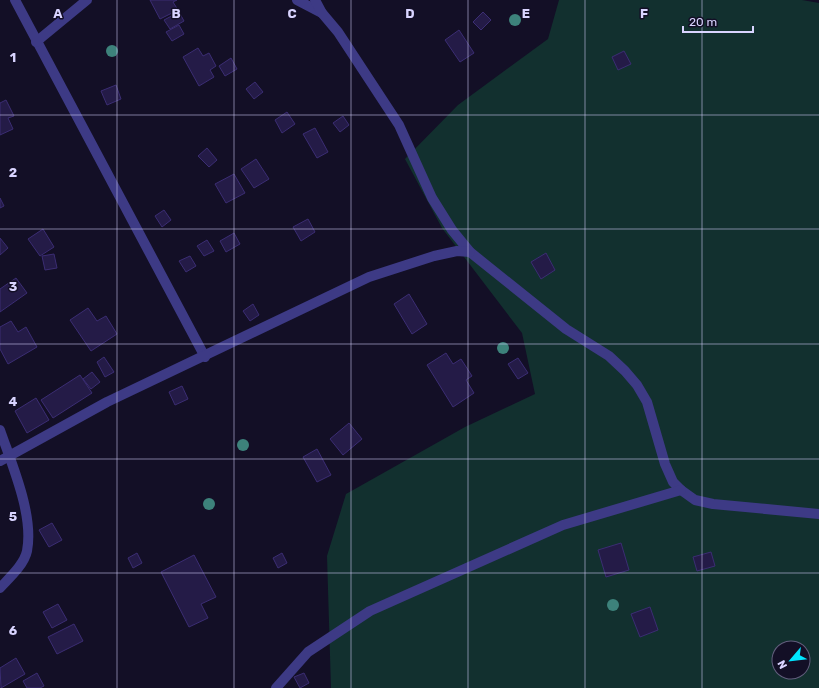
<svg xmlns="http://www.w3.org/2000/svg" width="819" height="688" font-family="Rubik,sans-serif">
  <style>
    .green { fill: #12302f; fill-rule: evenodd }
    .building { fill: #241b47; stroke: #3b2d73 }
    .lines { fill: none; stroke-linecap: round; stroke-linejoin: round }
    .minor { stroke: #3d3a85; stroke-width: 10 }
    .tree { fill: #3d827b }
    .grid { fill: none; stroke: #d9d4ff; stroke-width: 1; stroke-opacity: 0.55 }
    .grid-label { font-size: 13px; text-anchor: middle; font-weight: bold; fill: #d9d4ff; stroke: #130f26; stroke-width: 3; stroke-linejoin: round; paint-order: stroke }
  </style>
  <rect width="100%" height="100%" fill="#130f26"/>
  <!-- green -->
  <path class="green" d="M559,0H802L819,3V688H331L327,556L346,494L465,427L535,394L522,333L442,228L405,159L458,105L548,39ZM779,648H803V672H779Z"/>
  <!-- building -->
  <g class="building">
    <path d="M150,0H177L173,2L178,10L160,19Z"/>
    <path d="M179,12L184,21L170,29L164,20Z"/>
    <path d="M483,12L491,20L481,30L473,22Z"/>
    <path d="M179,25L184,34L172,41L166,32Z"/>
    <path d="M459,30L474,53L460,62L445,40Z"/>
    <path d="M198,48L203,56L209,53L216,66L210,70L214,77L199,86L183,57Z"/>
    <path d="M624,51L631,64L618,70L612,57Z"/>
    <path d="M231,58L237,69L225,76L219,66Z"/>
    <path d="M255,82L263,92L254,99L246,89Z"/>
    <path d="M116,85L121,99L107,105L101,91Z"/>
    <path d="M6,100L14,116L8,118L13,129L0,135V103Z"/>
    <path d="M287,112L295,124L282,133L275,120Z"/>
    <path d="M343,116L349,125L340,132L333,123Z"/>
    <path d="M315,128L328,152L317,158L303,134Z"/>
    <path d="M207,148L217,160L209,167L198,156Z"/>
    <path d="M256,159L269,179L254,188L241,169Z"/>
    <path d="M234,174L245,193L226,203L215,184Z"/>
    <path d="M0,198L4,206L0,208Z"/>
    <path d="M164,210L171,220L162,227L155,216Z"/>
    <path d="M308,219L315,232L301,241L293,227Z"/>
    <path d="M43,229L54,247L40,256L28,239Z"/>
    <path d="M234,233L240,244L226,252L220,241Z"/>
    <path d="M0,238L8,248L0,255Z"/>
    <path d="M207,240L214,251L204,256L197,246Z"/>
    <path d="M546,253L555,270L541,279L531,262Z"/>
    <path d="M54,254L57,268L45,270L42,256Z"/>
    <path d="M190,256L196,266L186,272L179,261Z"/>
    <path d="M16,278L27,293L0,312V289Z"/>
    <path d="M409,294L427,324L412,334L394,304Z"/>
    <path d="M253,304L259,315L250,321L243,311Z"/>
    <path d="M88,308L97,321L106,316L117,334L91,351L70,320Z"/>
    <path d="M11,321L18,332L26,327L37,347L8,364L0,349V327Z"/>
    <path d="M446,353L453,364L461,359L472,376L466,380L474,393L453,407L427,365Z"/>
    <path d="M104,357L114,372L105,377L97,362Z"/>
    <path d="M518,358L528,373L518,379L508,364Z"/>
    <path d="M92,372L100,382L91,389L83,379Z"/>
    <path d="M80,375L92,393L53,418L41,400Z"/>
    <path d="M182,386L188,399L175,405L169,392Z"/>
    <path d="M36,398L49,420L27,433L15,411Z"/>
    <path d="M349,423L362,439L343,455L330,439Z"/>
    <path d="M317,449L331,475L317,482L303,457Z"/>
    <path d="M52,523L62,540L49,547L39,530Z"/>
    <path d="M621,543L629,570L606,577L598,550Z"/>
    <path d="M711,552L715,566L697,571L693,557Z"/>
    <path d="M137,553L142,563L133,568L128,558Z"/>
    <path d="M282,553L287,563L278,568L273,558Z"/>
    <path d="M194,555L216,597L201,604L208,618L189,627L161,572Z"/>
    <path d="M58,604L67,620L52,628L43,612Z"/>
    <path d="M650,607L658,630L640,637L631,614Z"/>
    <path d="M74,624L83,641L57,654L48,637Z"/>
    <path d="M16,658L25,674L1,688L0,668Z"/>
    <path d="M37,673L44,686L40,688H27L23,681Z"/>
    <path d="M304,673L309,683L300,688L294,677Z"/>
  </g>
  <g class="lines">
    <!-- minor -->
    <g class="minor">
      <path d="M15,0L205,357"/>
      <path d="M297,0L322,13"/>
      <path d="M315,0L322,13L338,32L399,125L432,198L452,230L470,252L566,329L609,356L625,371L637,385L647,402L665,464L673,482L681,490L695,500L713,504L819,514"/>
      <path d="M36,42L87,0"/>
      <path d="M0,430C12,465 34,515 27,551C24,565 9,578 0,588"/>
      <path d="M0,461L107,402L369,277L434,256L457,251L470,252"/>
      <path d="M276,688L308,652L370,611L563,525L681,490"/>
    </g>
  </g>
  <!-- trees -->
  <g class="tree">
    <circle cx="515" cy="20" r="6"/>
    <circle cx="112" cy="51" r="6"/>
    <circle cx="503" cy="348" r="6"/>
    <circle cx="243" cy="445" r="6"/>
    <circle cx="209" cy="504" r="6"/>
    <circle cx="613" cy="605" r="6"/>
  </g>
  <!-- grid -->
  <path class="grid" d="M117,0V688M234,0V688M351,0V688M468,0V688M585,0V688M702,0V688M0,115H819M0,229H819M0,344H819M0,459H819M0,573H819"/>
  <g class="grid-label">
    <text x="58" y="18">A</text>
    <text x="176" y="18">B</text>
    <text x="292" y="18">C</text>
    <text x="410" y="18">D</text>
    <text x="526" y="18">E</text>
    <text x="644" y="18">F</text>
    <text x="13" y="62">1</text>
    <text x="13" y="177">2</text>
    <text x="13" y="291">3</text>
    <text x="13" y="406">4</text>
    <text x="13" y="521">5</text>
    <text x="13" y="635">6</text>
  </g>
  <!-- north arrow -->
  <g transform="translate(791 660) rotate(242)"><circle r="19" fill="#130f26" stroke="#625e7d"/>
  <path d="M0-3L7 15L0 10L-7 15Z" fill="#00e5ff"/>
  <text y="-6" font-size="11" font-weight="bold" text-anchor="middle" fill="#d9d4ff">N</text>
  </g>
  <!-- scale -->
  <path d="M683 26v6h70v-6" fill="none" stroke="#d9d4ff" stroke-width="2"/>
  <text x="689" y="26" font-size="12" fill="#d9d4ff" stroke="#130f26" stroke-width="3" paint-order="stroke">20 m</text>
</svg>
